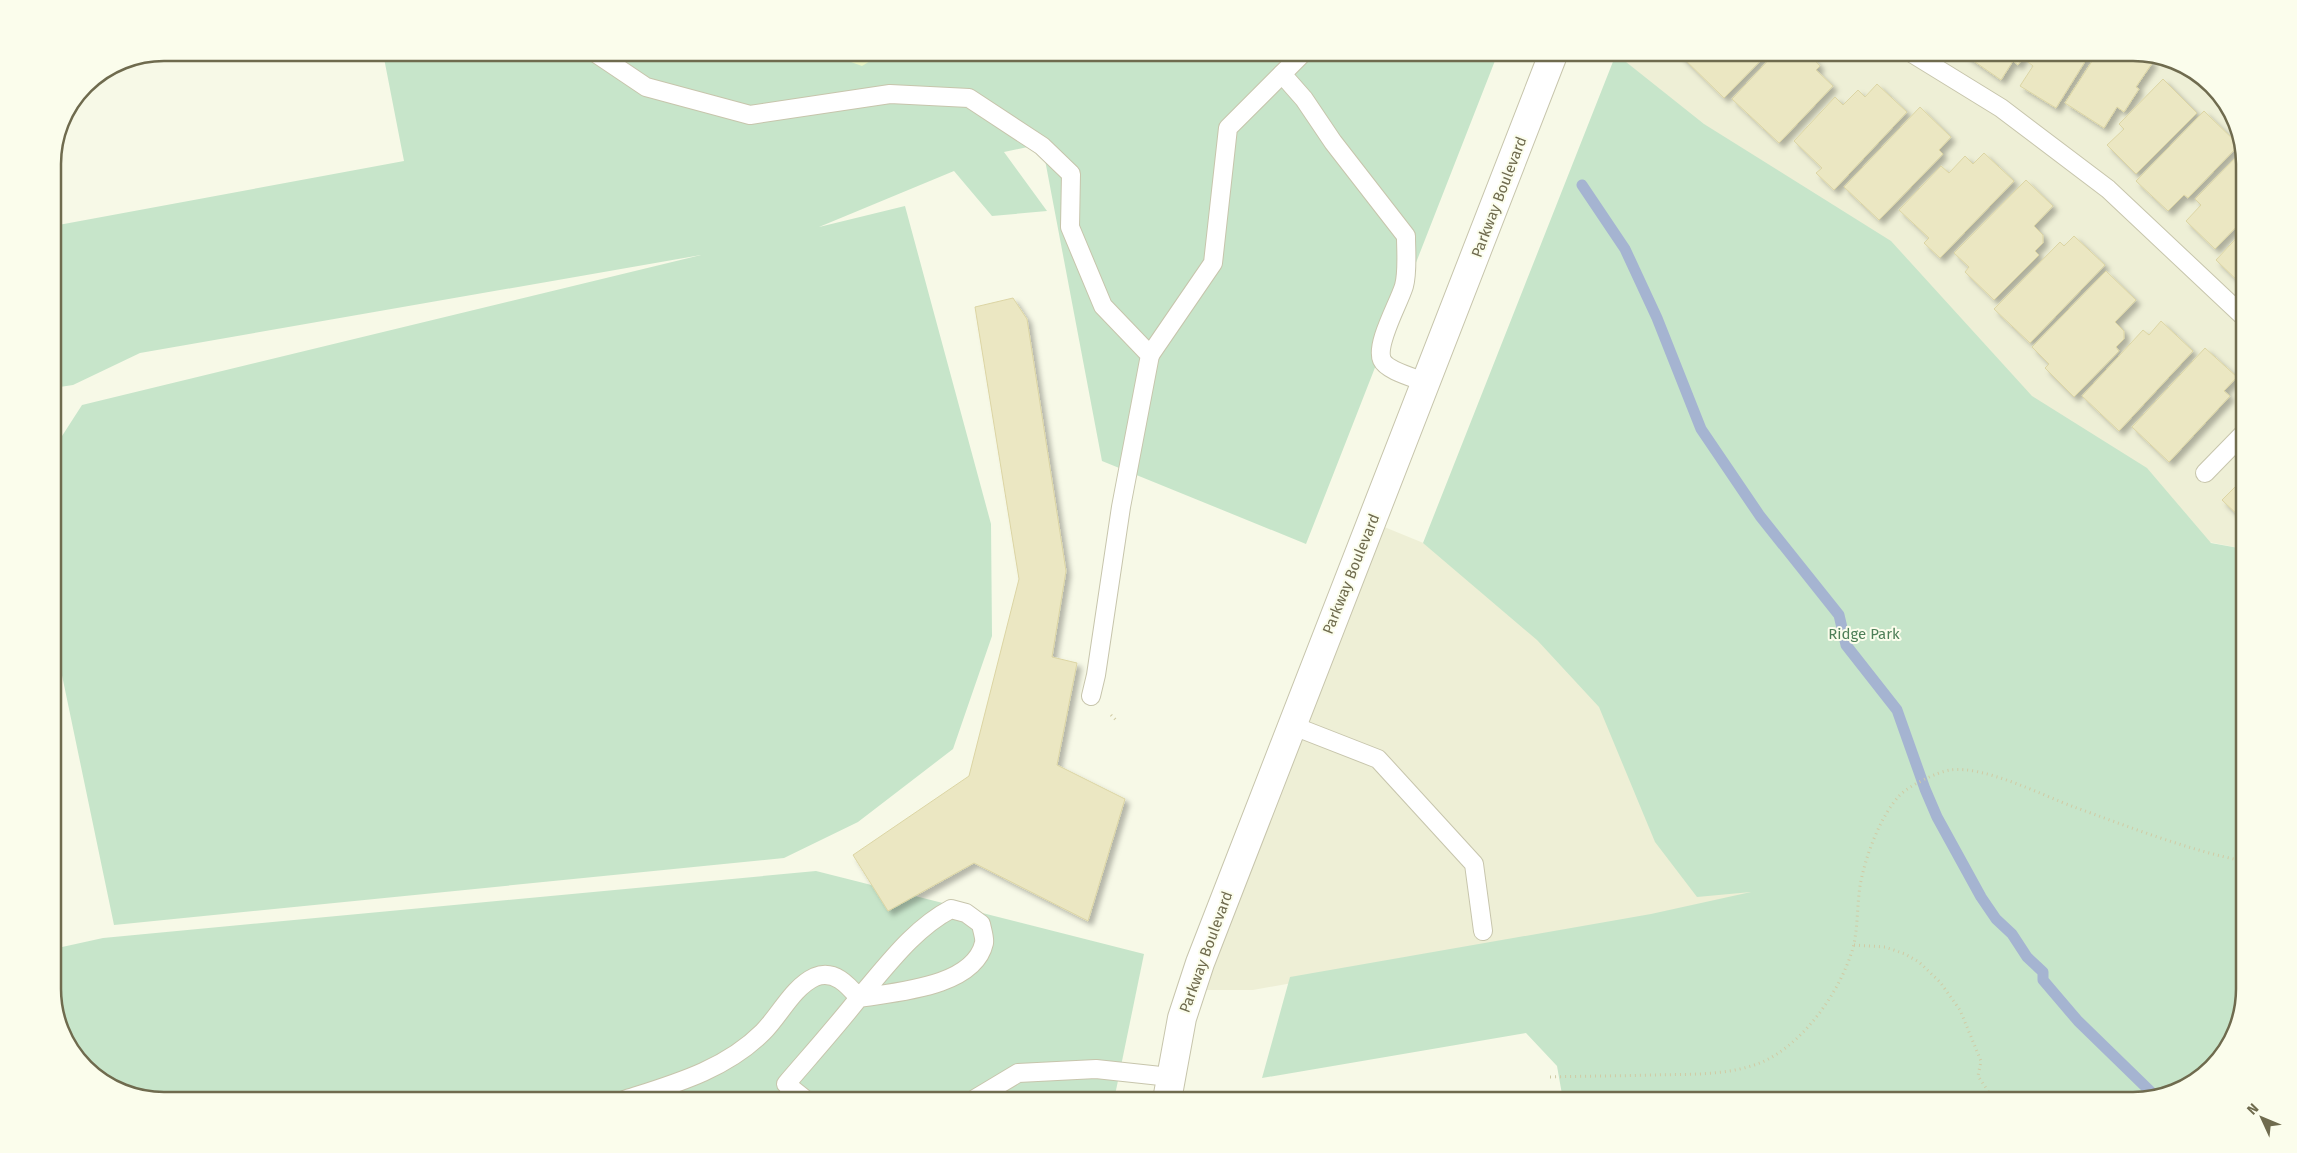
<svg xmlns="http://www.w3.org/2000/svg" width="2297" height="1153" font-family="'Fira Sans',sans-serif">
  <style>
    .residential { fill: #eeefd6 }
    .green { fill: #c7e5ca }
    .sand { fill: #e7f4c5 }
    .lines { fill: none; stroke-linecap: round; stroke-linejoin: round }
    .stream { stroke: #a5b4d1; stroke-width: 11 }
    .building { fill: #ebe7c2; stroke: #dcd5a4; filter: url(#shadow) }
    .service-casing { stroke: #c7c5ac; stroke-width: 20 }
    .tertiary-casing { stroke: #c7c5ac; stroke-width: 30 }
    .path { stroke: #d0cba5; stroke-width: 3; stroke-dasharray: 1 4; stroke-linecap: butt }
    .service { stroke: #fff; stroke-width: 18 }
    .tertiary { stroke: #fff; stroke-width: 28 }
    .labels { text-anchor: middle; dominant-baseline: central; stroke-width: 4; stroke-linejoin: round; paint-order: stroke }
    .street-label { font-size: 15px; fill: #6f6b4e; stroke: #fbfdec }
    .park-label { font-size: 15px; fill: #4e7f58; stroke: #fbfdec }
    .rim { fill: none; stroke: #6f6b4e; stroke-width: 2.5 }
  </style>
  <defs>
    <filter id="shadow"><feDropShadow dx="4.5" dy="4.5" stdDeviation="2.5" flood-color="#0004"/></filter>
  </defs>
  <rect width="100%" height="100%" fill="#f7f9e7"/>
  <!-- residential -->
  <g class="residential">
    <path d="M2133,52L2182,64L2225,102L2244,157V549L2093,519L1614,53Z"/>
    <path d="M1372,522L1519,582L1775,896L1253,990H1191Z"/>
  </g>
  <!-- green -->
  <g class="green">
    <path d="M383,53H1498L1306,544L1102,461L1042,144L1004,152L1047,211L992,216L954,171L819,227L905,206L991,524L992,636L953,749L858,822L784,858L114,925L53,632V450L82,405L701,255L140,353L73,385L53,388V226L404,161Z"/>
    <path d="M1616,54L1704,124L1891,241L2032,396L2147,468L2211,543L2244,549V989L2233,1038L2195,1082L2133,1100H1885L1880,1094L1844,1100H1563L1557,1066L1526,1033L1262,1078L1290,977L1651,914L1751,892L1697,897L1655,842L1599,707L1537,640L1423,543Z"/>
    <path d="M816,871L1144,954L1114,1100H164L115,1089L72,1051L53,996V949L103,938Z"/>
  </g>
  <!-- sand -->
  <path class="sand" d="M836,53H878L872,60L862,66L840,58Z"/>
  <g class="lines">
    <!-- stream -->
    <path class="stream" d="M1582,185L1625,249L1657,318L1701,429L1760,516L1839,615L1846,645L1897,710L1925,789L1937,817L1981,897L1996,919L2012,934L2027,957L2043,972V980L2078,1021L2153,1094"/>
  </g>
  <!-- building -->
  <g class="building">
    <path d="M1677,52H1769L1724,98Z"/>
    <path d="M1776,52H1807L1820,66L1816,70L1833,86L1779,143L1732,99Z"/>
    <path d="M1967,52H2027L2018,65L2013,61L2001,80L1965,55Z"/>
    <path d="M2034,52H2091L2056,108L2020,86L2033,66L2028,62Z"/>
    <path d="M2098,52H2133L2141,54L2153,62L2136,87L2139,89L2124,112L2117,107L2104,128L2065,103Z"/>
    <path d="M2163,79L2197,113L2136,174L2107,145L2124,129L2119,124Z"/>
    <path d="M1877,84L1907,112L1834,190L1816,173L1822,168L1794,141L1835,97L1843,105L1858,90L1865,97Z"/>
    <path d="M1920,107L1951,137L1939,150L1943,154L1879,220L1844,187Z"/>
    <path d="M2204,111L2239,145L2188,198L2184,195L2168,211L2136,181Z"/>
    <path d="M2242,151L2244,157V219L2215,249L2186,221L2201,205L2195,199Z"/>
    <path d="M1984,153L2014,181L1940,258L1924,243L1929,238L1899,210L1941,166L1949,173L1965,156L1973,164Z"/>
    <path d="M2026,180L2053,206L2034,226L2043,235V243L2035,251L2039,255L1994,300L1965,272L1969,267L1954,253Z"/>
    <path d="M2244,230V287L2216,260Z"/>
    <path d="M2074,236L2105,265L2030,343L1994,309L2060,242L2064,246Z"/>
    <path d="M2106,271L2136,300L2115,322L2124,331V339L2116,347L2119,351L2074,397L2045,368L2049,364L2032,347Z"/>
    <path d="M1013,298L1027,319L1066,571L1052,657L1077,663L1057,765L1125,799L1088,921L974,863L888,911L853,855L969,776L1019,579L975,307Z"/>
    <path d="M2161,321L2193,351L2119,431L2082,396L2143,330L2149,335Z"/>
    <path d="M2205,348L2237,377L2224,391L2230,396L2169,462L2132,427Z"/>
    <path d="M2244,473V521L2222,500L2238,484L2236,482Z"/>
  </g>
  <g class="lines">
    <!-- service casing -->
    <g class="service-casing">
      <g id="service">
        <path d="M594,52L646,87L750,115L890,94L969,98L1042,146L1071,174L1070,227L1103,306L1150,355L1121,507L1096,675L1091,696"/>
        <path d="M1910,52L2001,108L2108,189L2244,317"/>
        <path d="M1282,74L1304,99L1333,142L1406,236C1406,251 1408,271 1404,286C1399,303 1375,344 1382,360C1387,371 1416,378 1427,383"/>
        <path d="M1150,355L1213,263L1228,128L1304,52"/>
        <path d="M2205,473L2244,433"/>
        <path d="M1291,725L1378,759L1474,864L1483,931"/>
        <path d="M624,1100C674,1084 725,1070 763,1032C780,1015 793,987 815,977C834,969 848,985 859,998C896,992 974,987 984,943C985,938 982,930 981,924L966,913L951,909C913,929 886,967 858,999C835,1028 810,1056 786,1084L806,1100"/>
        <path d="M973,1100L1018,1073L1096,1069L1170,1077"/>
      </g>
    </g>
    <!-- tertiary casing -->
    <g class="tertiary-casing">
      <path id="tertiary" d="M1167,1100L1182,1018L1200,963L1554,52"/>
    </g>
    <!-- path -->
    <g class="path">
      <path d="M1111,715L1116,720"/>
      <path d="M1854,945L1885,947L1905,954L1919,962L1940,982L1960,1010L1981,1061L1978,1076L1994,1100"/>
      <path d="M1550,1077C1585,1076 1619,1076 1654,1075C1689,1074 1726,1076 1760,1063C1803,1045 1840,992 1853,948C1858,928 1857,906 1860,886C1865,857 1880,817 1899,796C1908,786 1937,772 1950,770C1983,765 2042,795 2074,807C2127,826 2190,851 2244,861"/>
    </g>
    <!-- service -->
    <use href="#service" class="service"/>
    <!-- tertiary -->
    <use href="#tertiary" class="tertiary"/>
  </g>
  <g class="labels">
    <!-- street labels -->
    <g class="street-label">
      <text transform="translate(1499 197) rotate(-69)">Parkway Boulevard</text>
      <text transform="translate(1351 574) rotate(-68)">Parkway Boulevard</text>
      <text transform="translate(1206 952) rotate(-70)">Parkway Boulevard</text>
    </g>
    <!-- park labels -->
    <g class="park-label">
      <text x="1864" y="634">Ridge Park</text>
    </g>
  </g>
  <!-- crop -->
  <path d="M0 0H2297V1153H0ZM164 61H2133A103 103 0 0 1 2236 164V989A103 103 0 0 1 2133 1092H164A103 103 0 0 1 61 989V164A103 103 0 0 1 164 61Z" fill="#fbfdec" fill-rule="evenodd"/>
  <path class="rim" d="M164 61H2133A103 103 0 0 1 2236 164V989A103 103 0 0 1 2133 1092H164A103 103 0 0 1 61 989V164A103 103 0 0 1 164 61Z"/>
  <!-- north arrow -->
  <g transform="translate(2262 1118) rotate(314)" stroke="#fbfdec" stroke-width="4" paint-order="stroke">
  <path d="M0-4L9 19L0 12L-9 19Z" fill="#6f6b4e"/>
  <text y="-8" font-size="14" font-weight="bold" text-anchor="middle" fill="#6f6b4e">N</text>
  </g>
</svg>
